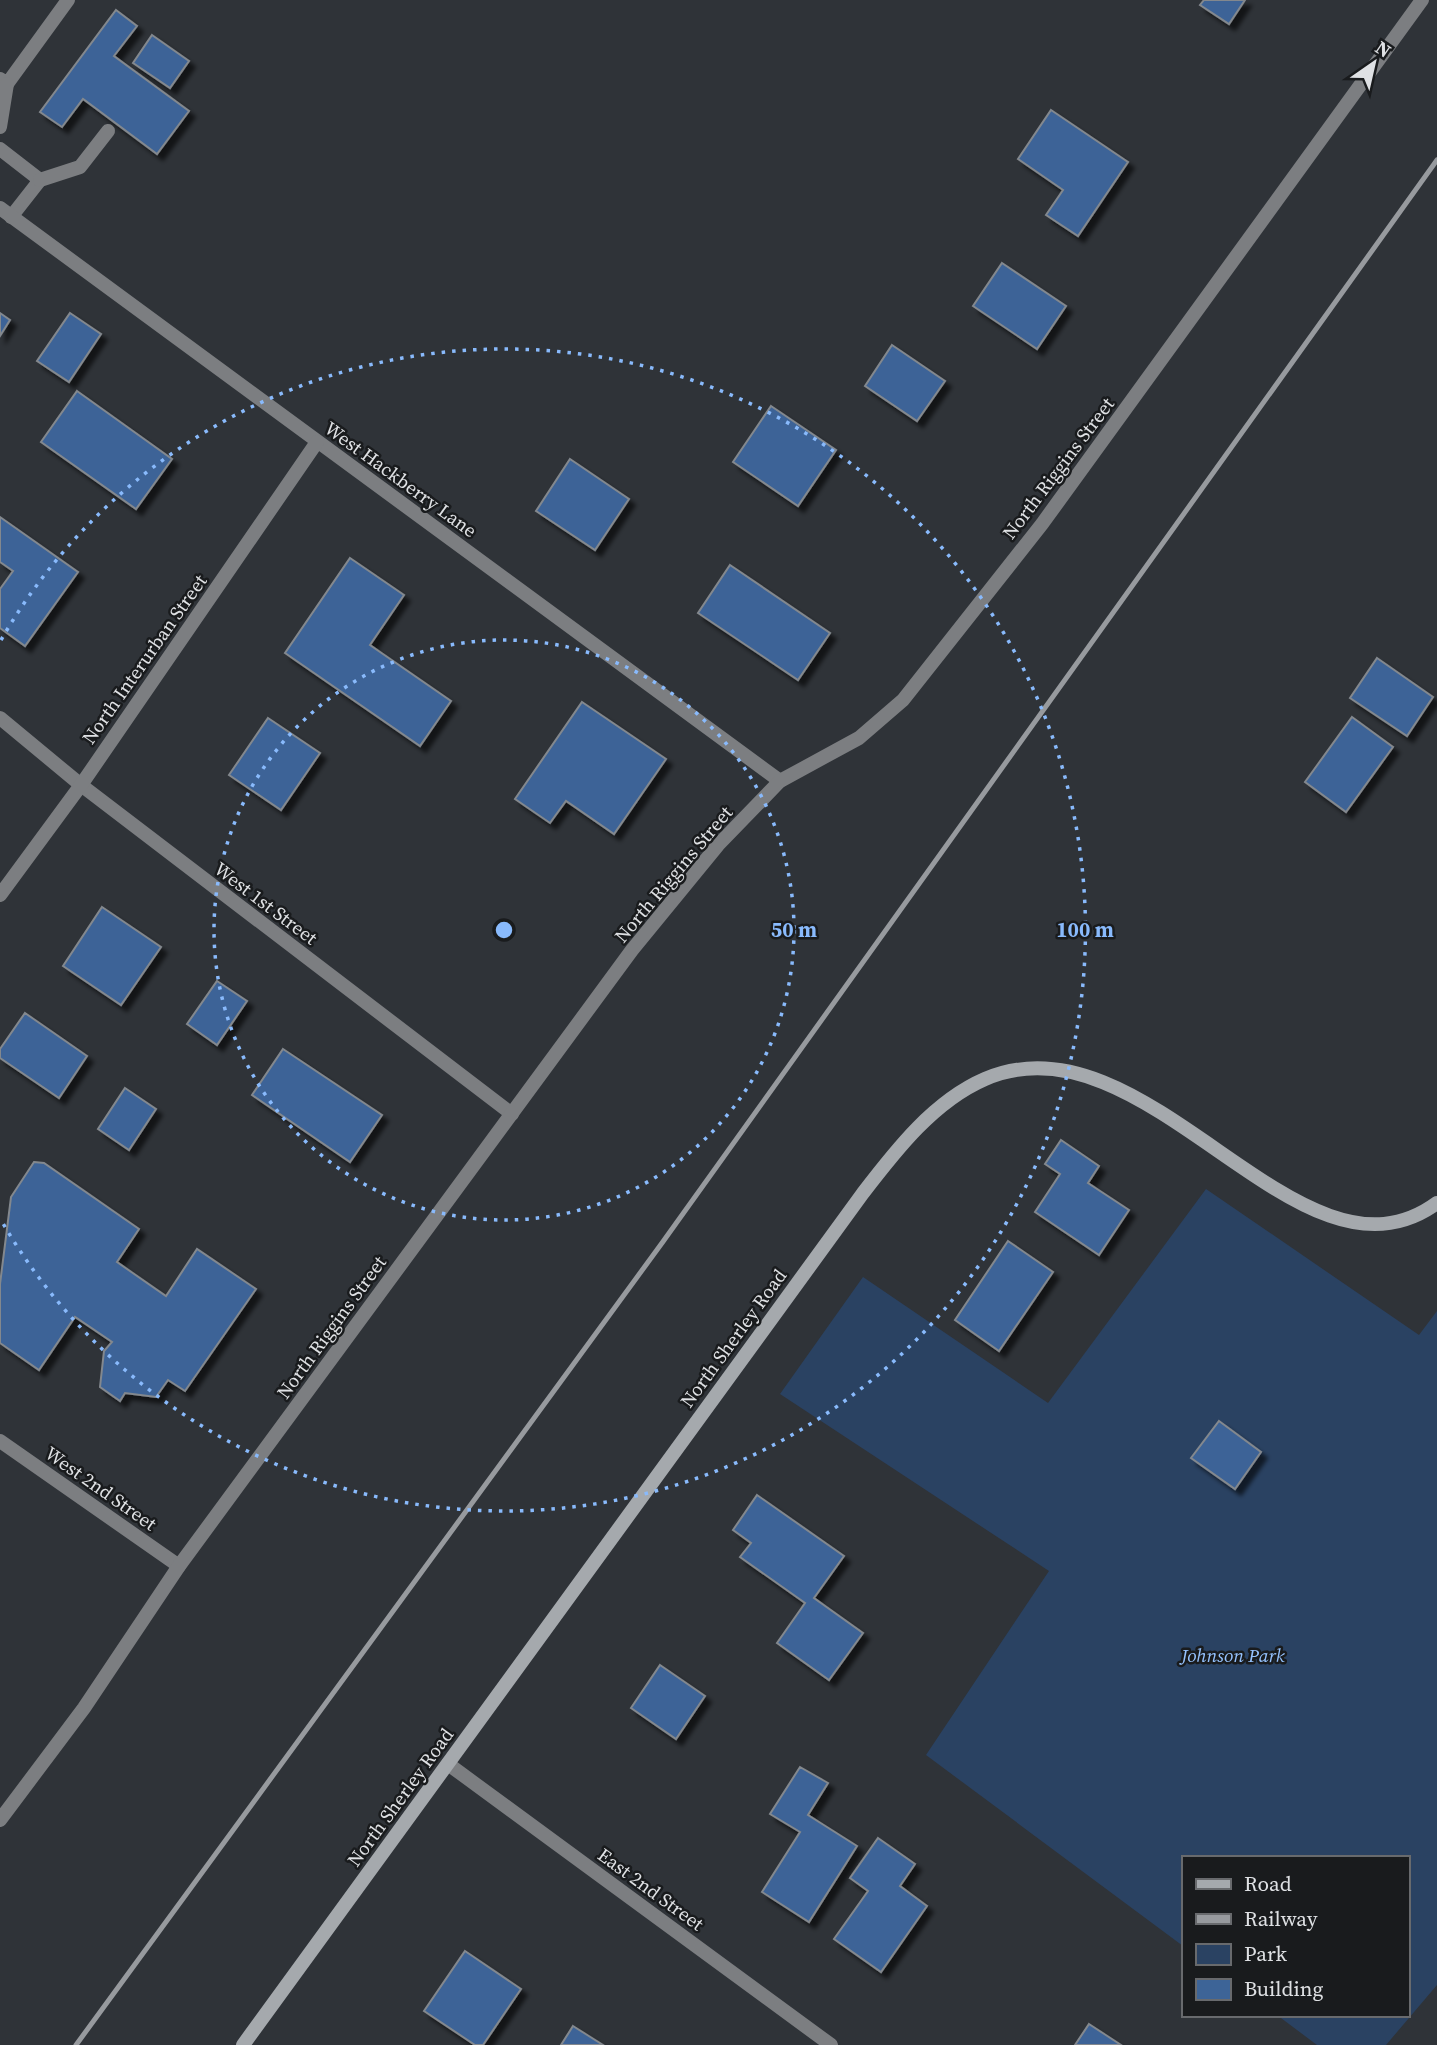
<svg xmlns="http://www.w3.org/2000/svg" width="1437" height="2045" font-family="'Source Serif 4',serif">
  <style>
    .green { fill: #2a4262 }
    .building { fill: #3d6497; stroke: #83888e; stroke-width: 2; filter: url(#shadow) }
    .lines { fill: none; stroke-linecap: round; stroke-linejoin: round }
    .service { stroke: #7c7e81; stroke-width: 14 }
    .minor { stroke: #7c7e81; stroke-width: 14 }
    .secondary { stroke: #a5a9ad; stroke-width: 14 }
    .rail { stroke: #979a9e; stroke-width: 5 }
    .ring { fill: none; stroke: #89bafc; stroke-width: 3.5; stroke-dasharray: 3.5 7 }
    .labels { text-anchor: middle; dominant-baseline: central; stroke-width: 5; stroke-linejoin: round; paint-order: stroke }
    .street-label { font-size: 19px; fill: #dfe1e4; stroke: #191b1d }
    .park-label { font-size: 19px; font-style: italic; fill: #95c2fe; stroke: #191b1d }
    .centre { fill: #89bafc; stroke: #191b1d; stroke-width: 3.5 }
    .ring-label { font-size: 21px; text-anchor: middle; font-weight: bold; fill: #89bafc; stroke: #191b1d; stroke-width: 5; stroke-linejoin: round; paint-order: stroke }
  </style>
  <defs>
    <filter id="shadow"><feDropShadow dx="6" dy="6" stdDeviation="2" flood-color="#0009"/></filter>
  </defs>
  <rect width="100%" height="100%" fill="#2f3338"/>
  <!-- green -->
  <path class="green" d="M1206,1189L1419,1335L1437,1311V1985L1386,2045H1317L1277,2015H1407V1858H1183V1946L926,1755L1049,1571L780,1394L863,1277L1048,1403Z"/>
  <!-- building -->
  <g class="building">
    <path d="M1204,0H1245L1229,24L1200,5Z"/>
    <path d="M116,10L137,26L114,56L189,111L157,154L83,99L62,127L40,112Z"/>
    <path d="M152,35L189,61L170,88L133,63Z"/>
    <path d="M1051,110L1128,162L1078,236L1046,215L1063,190L1018,159Z"/>
    <path d="M1002,263L1066,306L1037,349L973,306Z"/>
    <path d="M0,313L10,320L0,336Z"/>
    <path d="M70,313L101,334L69,382L37,361Z"/>
    <path d="M892,345L945,381L917,421L865,386Z"/>
    <path d="M77,391L172,459L136,509L41,442Z"/>
    <path d="M771,406L836,450L798,506L733,462Z"/>
    <path d="M570,459L629,499L595,550L536,511Z"/>
    <path d="M0,517L78,572L25,646L0,628V589L13,571L0,562Z"/>
    <path d="M350,558L404,595L370,645L451,701L420,746L285,653Z"/>
    <path d="M730,565L830,633L798,680L698,613Z"/>
    <path d="M1377,658L1433,697L1407,736L1350,698Z"/>
    <path d="M582,702L666,759L614,834L566,801L550,823L515,799Z"/>
    <path d="M1352,717L1393,747L1346,812L1305,782Z"/>
    <path d="M268,718L320,753L281,810L229,775Z"/>
    <path d="M102,907L161,947L121,1005L63,966Z"/>
    <path d="M217,981L247,1001L217,1045L187,1024Z"/>
    <path d="M25,1013L87,1056L59,1098L0,1058V1049Z"/>
    <path d="M283,1049L382,1115L350,1162L252,1095Z"/>
    <path d="M125,1088L156,1109L129,1150L98,1129Z"/>
    <path d="M1061,1140L1099,1166L1088,1183L1129,1210L1099,1255L1035,1212L1060,1174L1045,1164Z"/>
    <path d="M34,1162L44,1163L139,1229L117,1262L166,1296L197,1249L256,1289L185,1391L168,1380L156,1397L125,1393L120,1401L100,1387L104,1351L112,1342L75,1317L39,1370L0,1343V1284L11,1197Z"/>
    <path d="M1008,1241L1053,1272L999,1351L955,1320Z"/>
    <path d="M1219,1421L1261,1452L1235,1489L1191,1458Z"/>
    <path d="M757,1495L844,1556L814,1598L863,1633L829,1680L777,1643L805,1603L740,1557L751,1543L733,1530Z"/>
    <path d="M660,1665L705,1696L676,1739L631,1708Z"/>
    <path d="M800,1767L828,1783L808,1815L857,1846L809,1922L762,1892L800,1832L770,1814Z"/>
    <path d="M878,1838L915,1864L900,1886L927,1906L881,1972L834,1939L868,1891L850,1878Z"/>
    <path d="M465,1951L521,1989L483,2045H475L424,2011Z"/>
    <path d="M1089,2024L1121,2045H1075Z"/>
    <path d="M573,2026L603,2045H561Z"/>
  </g>
  <g class="lines">
    <!-- service -->
    <g class="service">
      <path d="M0,79L7,84L68,0"/>
      <path d="M0,127L7,84"/>
      <path d="M0,149L40,180L11,217"/>
      <path d="M40,180L80,167L108,131"/>
    </g>
    <!-- minor -->
    <g class="minor">
      <path d="M0,208L780,781"/>
      <path d="M0,718L81,785L512,1114"/>
      <path d="M0,895L81,785L317,442"/>
      <path d="M0,1441L179,1566"/>
      <path d="M448,1764L831,2045"/>
      <path d="M0,1820L84,1708L179,1566L632,950L718,845L780,781L859,738L903,700L1042,524L1422,0"/>
    </g>
    <!-- secondary -->
    <path class="secondary" d="M243,2045L863,1193C896,1150 934,1101 985,1079C1148,1009 1300,1304 1437,1203"/>
    <!-- rail -->
    <path class="rail" d="M76,2045L662,1243L1437,160"/>
  </g>
  <!-- distance rings -->
  <g class="ring">
    <circle cx="504" cy="930" r="290"/>
    <path d="M1 640A581 581 0 1 1 1 1220"/>
  </g>
  <g class="labels">
    <!-- street labels -->
    <g class="street-label">
      <text transform="translate(1058 468) rotate(-53)">North Riggins Street</text>
      <text transform="translate(401 479) rotate(36)">West Hackberry Lane</text>
      <text transform="translate(144 659) rotate(-55)">North Interurban Street</text>
      <text transform="translate(673 874) rotate(-50)">North Riggins Street</text>
      <text transform="translate(266 903) rotate(37)">West 1st Street</text>
      <text transform="translate(331 1327) rotate(-54)">North Riggins Street</text>
      <text transform="translate(733 1338) rotate(-54)">North Sherley Road</text>
      <text transform="translate(101 1488) rotate(35)">West 2nd Street</text>
      <text transform="translate(400 1797) rotate(-54)">North Sherley Road</text>
      <text transform="translate(651 1889) rotate(36)">East 2nd Street</text>
    </g>
    <!-- park labels -->
    <g class="park-label">
      <text x="1233" y="1655">Johnson Park</text>
    </g>
  </g>
  <circle cx="504" cy="930" r="10" class="centre"/>
  <g class="ring-label">
    <text x="794" y="937">50 m</text>
    <text x="1085" y="937">100 m</text>
  </g>
  <!-- legend -->
  <rect x="1182" y="1856" width="228" height="161" fill="#191b1d" stroke="#686a6d" stroke-width="2"/>
  <rect x="1196" y="1879" width="35" height="10" fill="#a5a9ad" stroke="#686a6d" stroke-width="2"/>
  <text x="1244" y="1891" font-size="21" fill="#dfe1e4">Road</text>
  <rect x="1196" y="1914" width="35" height="10" fill="#979a9e" stroke="#686a6d" stroke-width="2"/>
  <text x="1244" y="1926" font-size="21" fill="#dfe1e4">Railway</text>
  <rect x="1196" y="1944" width="35" height="21" fill="#2a4262" stroke="#686a6d" stroke-width="2"/>
  <text x="1244" y="1961" font-size="21" fill="#dfe1e4">Park</text>
  <rect x="1196" y="1979" width="35" height="21" fill="#3d6497" stroke="#686a6d" stroke-width="2"/>
  <text x="1244" y="1996" font-size="21" fill="#dfe1e4">Building</text>
  <!-- north arrow -->
  <g transform="translate(1374 63) rotate(34)" stroke="#191b1d" stroke-width="5" paint-order="stroke">
  <path d="M0-5L12 26L0 18L-12 26Z" fill="#dfe1e4"/>
  <text y="-10" font-size="19" font-weight="bold" text-anchor="middle" fill="#dfe1e4">N</text>
  </g>
</svg>
